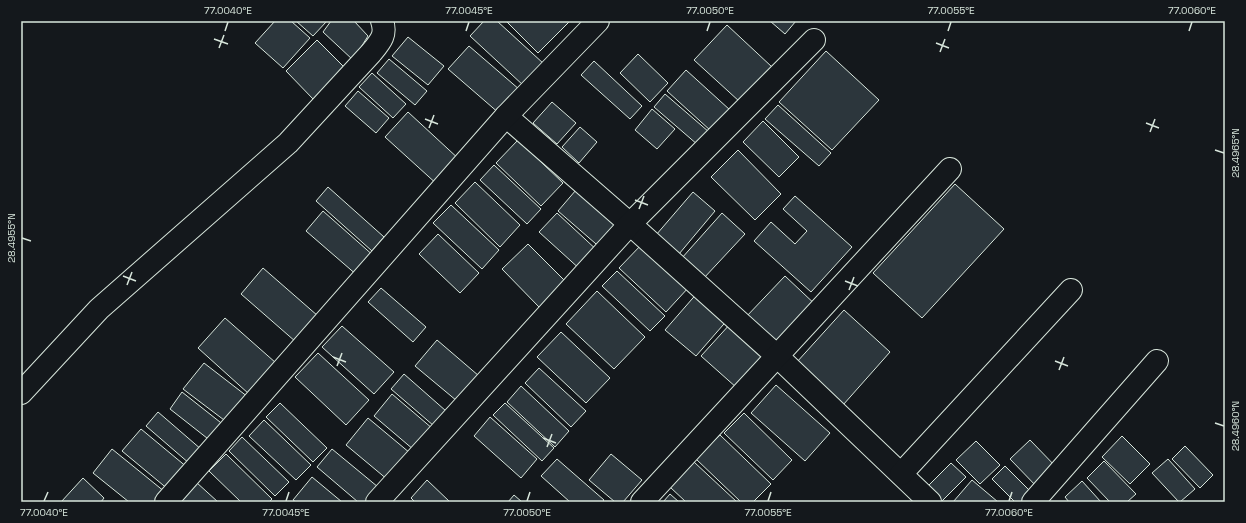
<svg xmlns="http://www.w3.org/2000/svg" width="1246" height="523" font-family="'Space Grotesk',sans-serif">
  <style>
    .building { fill: #2c363c; stroke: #d8e6dc }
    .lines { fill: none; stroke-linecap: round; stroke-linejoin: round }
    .minor-casing { stroke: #d8e6dc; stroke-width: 24 }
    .minor { stroke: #14181c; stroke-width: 22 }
    .ticks { fill: none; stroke: #d8e6dc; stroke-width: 1.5 }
    .neatline { fill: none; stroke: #d8e6dc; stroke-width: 1.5 }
    .ticks-label { font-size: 10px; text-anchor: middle; fill: #d8e6dc }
  </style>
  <rect width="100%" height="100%" fill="#14181c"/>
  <!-- building -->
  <g class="building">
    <path d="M275,21H291L310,38L283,68L255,43Z"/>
    <path d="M296,21H327L313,36Z"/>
    <path d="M331,21H354L368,36L353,60L323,32Z"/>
    <path d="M484,21H497L544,64L524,86L470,36Z"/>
    <path d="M506,21H570L538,53Z"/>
    <path d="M770,21H796L785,34Z"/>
    <path d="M727,25L772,67L740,102L694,60Z"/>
    <path d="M408,37L444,66L428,85L392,56Z"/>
    <path d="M317,40L346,69L314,100L286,71Z"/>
    <path d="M469,46L520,90L500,114L448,69Z"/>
    <path d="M826,51L879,100L832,150L779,102Z"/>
    <path d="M638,54L668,83L650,102L620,73Z"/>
    <path d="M389,59L427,91L415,105L377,73Z"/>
    <path d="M594,61L642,106L630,119L581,75Z"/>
    <path d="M686,70L730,110L711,131L667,91Z"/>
    <path d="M372,73L406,104L393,118L359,87Z"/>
    <path d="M358,91L389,118L376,133L345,106Z"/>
    <path d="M665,94L709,132L698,145L654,107Z"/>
    <path d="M552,102L576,123L557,144L533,123Z"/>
    <path d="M778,105L831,153L819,166L765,119Z"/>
    <path d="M652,109L675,129L657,149L635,130Z"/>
    <path d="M408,112L461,161L439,186L385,137Z"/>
    <path d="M763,121L799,157L779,177L743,142Z"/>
    <path d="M580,127L597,142L579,163L562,147Z"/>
    <path d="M518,140L563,183L541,206L496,163Z"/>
    <path d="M738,150L781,194L755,220L711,177Z"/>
    <path d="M494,165L541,209L527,224L480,180Z"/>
    <path d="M475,182L520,225L500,247L455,203Z"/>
    <path d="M955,184L1004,229L922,318L873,273Z"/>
    <path d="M328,187L384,237L372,251L316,201Z"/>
    <path d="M576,190L621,229L603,250L558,211Z"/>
    <path d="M693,192L715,211L679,254L656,235Z"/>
    <path d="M795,196L852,247L811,292L754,241L771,222L795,244L807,231L783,209Z"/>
    <path d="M451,205L499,250L482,269L433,223Z"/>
    <path d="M323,211L375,257L358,276L306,231Z"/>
    <path d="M557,213L600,253L582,271L539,232Z"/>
    <path d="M722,213L745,234L703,279L681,259Z"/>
    <path d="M438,234L479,273L460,293L419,254Z"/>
    <path d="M643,243L689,287L666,312L619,268Z"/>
    <path d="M528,244L565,281L539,307L502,269Z"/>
    <path d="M263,268L318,316L296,342L241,294Z"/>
    <path d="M617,271L665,316L650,331L602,286Z"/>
    <path d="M785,276L819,308L780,350L745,318Z"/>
    <path d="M381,288L426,327L413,342L368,302Z"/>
    <path d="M597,291L645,337L614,369L566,324Z"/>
    <path d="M699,291L730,317L696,356L665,330Z"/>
    <path d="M844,310L890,352L843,405L796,363Z"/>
    <path d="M225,318L276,363L249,394L198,348Z"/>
    <path d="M731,323L766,355L737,388L701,356Z"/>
    <path d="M342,326L394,372L374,394L322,347Z"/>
    <path d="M561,332L610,378L586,403L537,357Z"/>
    <path d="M437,340L479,376L457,401L415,366Z"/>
    <path d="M318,353L369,400L346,425L295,377Z"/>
    <path d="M204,363L248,397L228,423L183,389Z"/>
    <path d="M539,368L586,411L571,427L525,383Z"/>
    <path d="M404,374L446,411L434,426L391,389Z"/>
    <path d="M776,385L830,433L805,461L751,413Z"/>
    <path d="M521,386L569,431L555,447L507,402Z"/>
    <path d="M182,392L225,426L212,442L170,409Z"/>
    <path d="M392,394L433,429L414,450L374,416Z"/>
    <path d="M280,403L327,448L313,462L266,417Z"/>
    <path d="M505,403L554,448L542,461L493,415Z"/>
    <path d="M158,412L202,450L190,464L146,426Z"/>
    <path d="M744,413L792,460L773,480L724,433Z"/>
    <path d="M490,417L537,459L521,478L474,436Z"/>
    <path d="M368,418L410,453L388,480L346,445Z"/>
    <path d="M264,420L311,465L296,480L249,436Z"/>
    <path d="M141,429L188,468L169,490L122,451Z"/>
    <path d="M720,435L771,484L753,502H741L696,459Z"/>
    <path d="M1122,436L1150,464L1130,484L1102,457Z"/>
    <path d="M242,437L289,482L275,496L229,451Z"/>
    <path d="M1030,440L1059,470L1039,489L1010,459Z"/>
    <path d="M976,441L1000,465L980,484L956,460Z"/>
    <path d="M1185,446L1213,475L1200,488L1172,459Z"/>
    <path d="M112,449L165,492L157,502H129L93,473Z"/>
    <path d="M332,449L378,487L365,502H358L317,467Z"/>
    <path d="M226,454L272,499L269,502H241L209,471Z"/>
    <path d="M611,454L642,480L623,502H615L589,480Z"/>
    <path d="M557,459L604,500L602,502H570L541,476Z"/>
    <path d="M1168,459L1195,489L1180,502H1179L1152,473Z"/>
    <path d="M1104,461L1136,494L1127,502H1110L1087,478Z"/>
    <path d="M694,462L737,502H686L670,487Z"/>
    <path d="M951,463L966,477L941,502L925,489Z"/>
    <path d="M1005,466L1035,496L1030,502H1015L992,479Z"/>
    <path d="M312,477L342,502H296L293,500Z"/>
    <path d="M83,478L104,498L101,502H61Z"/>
    <path d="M427,480L450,502H415L411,498Z"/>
    <path d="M972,480L998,502H953Z"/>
    <path d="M1082,481L1101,502H1069L1065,497Z"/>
    <path d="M196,482L218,502H180Z"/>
    <path d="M670,494L679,502H663Z"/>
    <path d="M514,495L522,502H508Z"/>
  </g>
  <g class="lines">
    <!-- minor casing -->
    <g class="minor-casing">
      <g id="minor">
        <path d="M506,116L630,224L777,356L930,502"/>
        <path d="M21,393L99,309L288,143L371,53C380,42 387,35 382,21"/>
        <path d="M901,474L1071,290"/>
        <path d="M166,502L506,116L598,21"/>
        <path d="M377,502L630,224L814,40"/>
        <path d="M642,502L950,169"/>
        <path d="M1033,502L1157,361"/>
      </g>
    </g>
    <!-- minor -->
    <use href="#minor" class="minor"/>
  </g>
  <!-- ticks -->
  <path class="ticks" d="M225,31L228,22M466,31L469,22M707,31L710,22M948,31L951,22M1189,31L1192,22M214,39L228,44M936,43L949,48M219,48L224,35M940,52L945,39M425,119L438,124M1146,123L1159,128M429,128L434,115M1150,132L1155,119M1215,150L1224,153M635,200L648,205M639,209L644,196M22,238L31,241M123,276L136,281M845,281L858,286M127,285L132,272M849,290L854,277M333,357L346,362M1055,361L1068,366M337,366L342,353M1059,370L1064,357M1215,423L1224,426M543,438L556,443M547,447L552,434M44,501L48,492M286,501L289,492M527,501L530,492M768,501L771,492M1009,501L1012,492"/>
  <!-- border -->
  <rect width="1246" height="523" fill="none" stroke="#14181c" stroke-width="44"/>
  <rect x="22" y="22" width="1202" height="479" class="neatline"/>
  <g class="ticks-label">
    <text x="228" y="14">77.0040°E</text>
    <text x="469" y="14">77.0045°E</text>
    <text x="710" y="14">77.0050°E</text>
    <text x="951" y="14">77.0055°E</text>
    <text x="1192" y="14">77.0060°E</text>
    <text transform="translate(1235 153) rotate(-90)" y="4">28.4965°N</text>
    <text transform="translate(11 238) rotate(-90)" y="4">28.4955°N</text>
    <text transform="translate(1235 426) rotate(-90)" y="4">28.4960°N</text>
    <text x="44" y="516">77.0040°E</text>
    <text x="286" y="516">77.0045°E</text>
    <text x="527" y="516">77.0050°E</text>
    <text x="768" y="516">77.0055°E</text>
    <text x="1009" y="516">77.0060°E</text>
  </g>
</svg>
